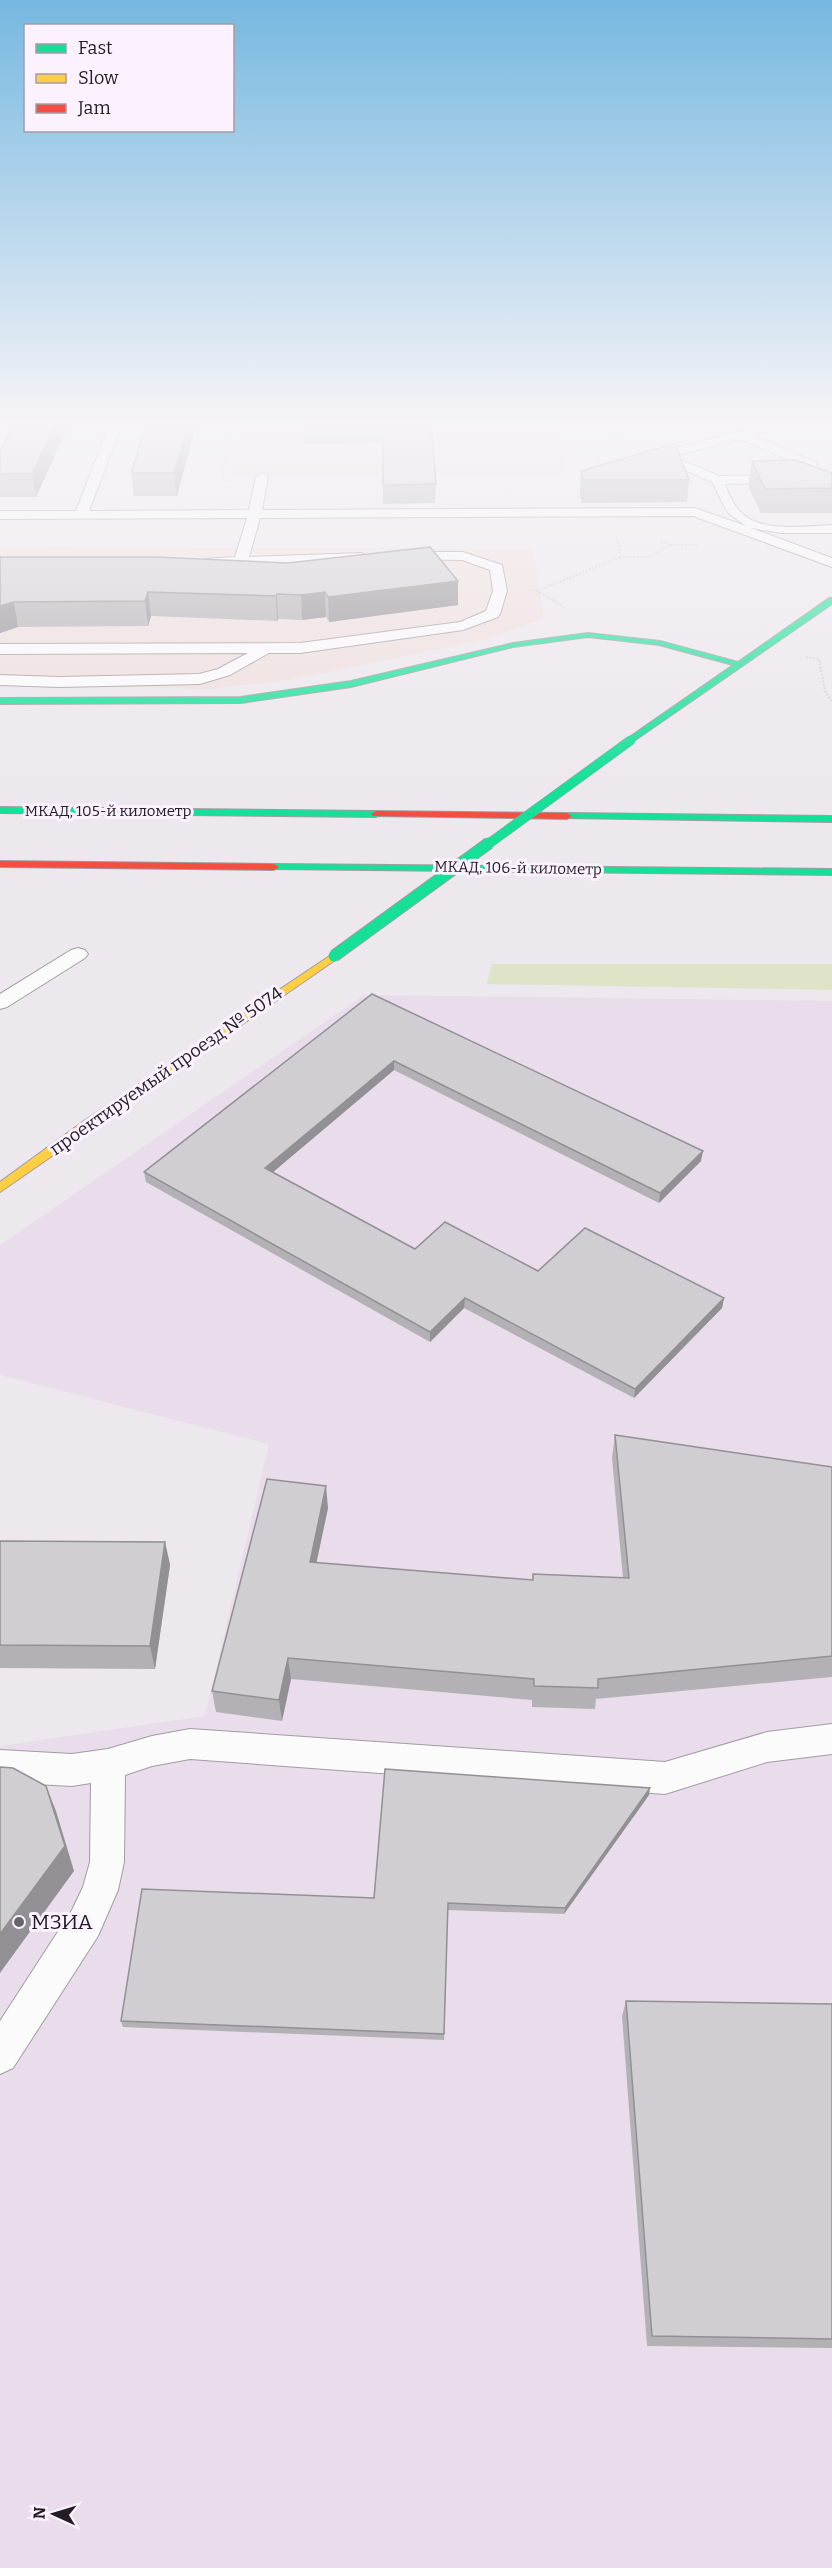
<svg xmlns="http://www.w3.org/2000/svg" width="832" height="2568" font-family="Bitter,serif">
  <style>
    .commercial { fill: #efdfdd }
    .built { fill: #e9ddeb }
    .education { fill: #e8dae6 }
    .green { fill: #dfe3c8 }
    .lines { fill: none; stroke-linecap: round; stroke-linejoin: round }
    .lane-casing { stroke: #a19ca2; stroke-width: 2 }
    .fast-casing { stroke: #a19ca2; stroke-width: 2 }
    .slow-casing { stroke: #a19ca2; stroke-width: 2 }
    .jam-casing { stroke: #a19ca2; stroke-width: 2 }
    .path { stroke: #d5d3d6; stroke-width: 2; stroke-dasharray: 2 1.5; stroke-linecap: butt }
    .lane { fill: #fcfbfc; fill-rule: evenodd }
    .fast { fill: #16e098; fill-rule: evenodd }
    .slow { fill: #ffcf43; fill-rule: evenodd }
    .jam { fill: #f24e42; fill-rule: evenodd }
    .fast-bridge-far1-casing { stroke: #a19ca2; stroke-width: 10; stroke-linecap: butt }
    .fast-bridge-casing { stroke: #a19ca2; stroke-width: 13; stroke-linecap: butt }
    .fast-bridge-far1 { stroke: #16e098; stroke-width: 9 }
    .fast-bridge { stroke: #16e098; stroke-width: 11 }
    .wall { fill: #b3b1b5 }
    .shaded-wall { fill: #929094 }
    .building { fill: #d0ced3; stroke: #929094; stroke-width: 1.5 }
    .poi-dot { fill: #686469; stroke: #fbf1ff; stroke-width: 2 }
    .labels { text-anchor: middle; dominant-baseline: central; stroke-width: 6; stroke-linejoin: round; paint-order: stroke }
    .far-street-label { font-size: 15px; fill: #211d22; stroke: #fbf1ff }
    .street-label { font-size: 18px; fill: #211d22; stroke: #fbf1ff }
    .near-poi-label { font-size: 21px; fill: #211d22; stroke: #fbf1ff; text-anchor: start }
  </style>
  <rect width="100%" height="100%" fill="#ede7ee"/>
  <!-- commercial -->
  <path class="commercial" d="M0,547L533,549L544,619L484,640L288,680L211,689L0,685Z"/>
  <!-- built -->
  <path class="built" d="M364,995L832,1001V2568H0V1746L205,1716L269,1444L0,1375V1245Z"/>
  <!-- education -->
  <path class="education" d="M241,424H554L566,475L231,477Z"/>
  <!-- green -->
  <path class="green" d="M492,964H832V990L487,984Z"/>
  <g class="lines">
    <!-- lane casing -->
    <g class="lane-casing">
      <g id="lane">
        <path d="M110,424H122L89,511L249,510L256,477L262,473L268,477L262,510L695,508L746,526L728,513L712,482L654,456L671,449L770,424H787L785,426L753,436L817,463V469L804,482L725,484C728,492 732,502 738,509C758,534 804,526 832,525V533H781L751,528L832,558V567L693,516L260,518L249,557L362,553L369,557L362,561L210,566L205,565L203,562L205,559L235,557L247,518L0,519V511H76ZM740,439L805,467L797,475L719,476L672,456Z"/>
        <path d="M402,552H463L502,565L507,591L500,614L498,617L463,630L300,653H269L230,675L200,684L59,687L0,685V675L59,677L199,674L218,669L248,653L0,654V644L300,643L460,622L486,611L493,591L490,570L462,560L397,559L395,556L397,553Z"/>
        <path d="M78,948L85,950L88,954L85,958L7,1007L0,1009V994L71,950Z"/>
        <path d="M832,1724V1754L767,1762L665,1794L190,1759L152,1766L125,1775L124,1862L118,1890L98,1936L13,2068L0,2074V2021L72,1910L83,1887L90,1862L91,1783L72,1786L0,1782V1750L72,1754L108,1749L152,1736L190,1729L665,1762L767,1732Z"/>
      </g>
    </g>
    <!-- fast casing -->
    <g class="fast-casing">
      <g id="fast">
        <path d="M829,598H832V604L631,743L627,740L628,738L733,665L659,645L588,637L513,647L351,687L241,703L0,704V698L241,697L351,681L513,643L588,633L660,641L738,662Z"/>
        <path d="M0,807L376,811L381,814L376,817L0,813Z"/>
        <path d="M567,813L832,816V822L564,818L562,816Z"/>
        <path d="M274,864L832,869V875L270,869L269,867Z"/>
      </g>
    </g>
    <!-- slow casing -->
    <g class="slow-casing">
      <path id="slow" d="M334,953L339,956L338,958L0,1192V1182L81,1123Z"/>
    </g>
    <!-- jam casing -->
    <g class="jam-casing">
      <g id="jam">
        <path d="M376,811L567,813L572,816L567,819L373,816L371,814Z"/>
        <path d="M0,861L274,864L279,867L274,870L0,867Z"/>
      </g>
    </g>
    <!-- path -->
    <g class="path">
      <path d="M230,424L222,479L231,481"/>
      <path d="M603,468L593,450C611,432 636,427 660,424"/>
      <path d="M617,538L621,557H649L671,545"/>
      <path d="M661,541L671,545H698"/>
      <path d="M529,590L536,591L563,606"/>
      <path d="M537,591L621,557"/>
      <path d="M806,657L819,659L825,691L832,702"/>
    </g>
    <!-- lane -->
    <use href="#lane" class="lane"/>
    <!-- fast -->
    <use href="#fast" class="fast"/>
    <!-- slow -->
    <use href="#slow" class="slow"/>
    <!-- jam -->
    <use href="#jam" class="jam"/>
    <!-- fast-bridge-far1 casing -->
    <g class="fast-bridge-far1-casing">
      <path id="fast-bridge-far1" d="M487,845L631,740"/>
    </g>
    <!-- fast-bridge casing -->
    <g class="fast-bridge-casing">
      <path id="fast-bridge" d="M334,956L489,843"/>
    </g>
    <!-- fast-bridge-far1 -->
    <use href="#fast-bridge-far1" class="fast-bridge-far1"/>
    <!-- fast-bridge -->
    <use href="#fast-bridge" class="fast-bridge"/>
  </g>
  <!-- wall -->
  <g class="wall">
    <path d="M15,424H69L36,497H0V452Z"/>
    <path d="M147,424H196L177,496H134L131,473Z"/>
    <path d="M304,424H431L436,484L435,503L383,504V443L305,444Z"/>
    <path d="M752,461L832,473V513H761L748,486Z"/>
    <path d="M581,471L689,480L687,502L581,503L580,493Z"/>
    <path d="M0,557L458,581V605L329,622L326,617L302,620L278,619L277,621L151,616L148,626L18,627L0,633Z"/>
    <path d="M372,994L701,1161L659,1203L394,1070L273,1172L415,1249L538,1271L724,1298L722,1308L634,1398L464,1308L430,1342L146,1182L144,1172Z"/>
    <path d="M615,1435L832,1467V1677L596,1699L595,1709L532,1707V1700L291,1679L282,1721L216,1712L212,1691L328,1508L316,1563L532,1580L533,1574L623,1578L612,1458Z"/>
    <path d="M0,1541L165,1542L170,1565L155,1669L0,1668Z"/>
    <path d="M649,1795L564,1914L448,1910L444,2040L123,2027L121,2021L374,1898Z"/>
    <path d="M626,2001L832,2004V2348L647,2346L622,2016Z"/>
  </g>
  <!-- shaded-wall -->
  <g class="shaded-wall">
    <path d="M55,424H69L36,497L32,474Z"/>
    <path d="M188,424H196L177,496L174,473Z"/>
    <path d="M458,581V605L329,622L328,597Z"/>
    <path d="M148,592L151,616L148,626L145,601Z"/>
    <path d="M325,592L326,617L302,620L301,595Z"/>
    <path d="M277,594L278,619L277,621L276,596Z"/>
    <path d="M14,602L18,627L0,633V606Z"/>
    <path d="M394,1061V1070L266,1178L265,1168Z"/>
    <path d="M703,1151L701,1161L659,1203L660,1193Z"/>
    <path d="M465,1298L464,1308L430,1342V1332Z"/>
    <path d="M724,1298L722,1308L634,1398L635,1389Z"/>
    <path d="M326,1486L328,1508L312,1584L310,1562Z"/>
    <path d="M165,1542L170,1565L155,1669L150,1646Z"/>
    <path d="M288,1658L291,1679L282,1721L279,1700Z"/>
    <path d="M46,1786L56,1811L74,1871L0,1973V1934Z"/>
    <path d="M650,1788L649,1795L564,1914L565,1908Z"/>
  </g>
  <!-- building -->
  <g class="building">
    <path d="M15,424H55L32,474H0V452Z"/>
    <path d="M147,424H188L174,473H131Z"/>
    <path d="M304,424H431L436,484L383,485V425H304Z"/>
    <path d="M673,444L676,446L689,480H583L581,471Z"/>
    <path d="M796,460L832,473V488L765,489L752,461Z"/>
    <path d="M430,547L458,581L328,597L325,592L301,595L277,594L276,596L148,592L145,601L14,602L0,606V557H156L288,563Z"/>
    <path d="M372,994L703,1151L660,1193L394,1061L265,1168L415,1249L445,1222L538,1271L585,1228L724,1298L635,1389L465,1298L430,1332L144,1172Z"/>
    <path d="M615,1435L832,1467V1656L598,1679V1688L534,1686V1679L288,1658L279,1700L212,1691L267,1479L326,1486L310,1562L533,1580V1574L629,1578Z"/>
    <path d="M0,1541L165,1542L150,1646L0,1645Z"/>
    <path d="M0,1767L13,1768L46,1786L65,1846L0,1934Z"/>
    <path d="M385,1769L650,1788L565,1908L448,1903L444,2034L121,2021L142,1889L374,1898Z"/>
    <path d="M626,2001L832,2004V2339L652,2336Z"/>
  </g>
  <!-- sky -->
  <linearGradient id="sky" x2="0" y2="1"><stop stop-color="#76b8e0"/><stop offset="0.54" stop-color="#f7f4f7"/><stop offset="1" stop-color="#f7f4f7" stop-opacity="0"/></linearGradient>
  <rect width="832" height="783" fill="url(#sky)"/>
  <!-- markers -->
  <circle class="poi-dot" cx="19" cy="1922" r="6"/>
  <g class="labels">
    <!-- far-street labels -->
    <g class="far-street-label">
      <text x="108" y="811">МКАД, 105-й километр</text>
      <text transform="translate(518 868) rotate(1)">МКАД, 106-й километр</text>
    </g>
    <!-- street labels -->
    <g class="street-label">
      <text transform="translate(166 1071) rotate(-35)">проектируемый проезд № 5074</text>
    </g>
    <!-- near-poi labels -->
    <g class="near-poi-label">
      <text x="31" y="1922">МЗИА</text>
    </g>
  </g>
  <!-- legend -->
  <rect x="24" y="24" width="210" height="108" fill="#fbf1ff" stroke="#a49ca7" stroke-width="1.5"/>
  <rect x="36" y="44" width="30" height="9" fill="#16e098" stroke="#a49ca7" stroke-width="1.5"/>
  <text x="78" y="54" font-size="18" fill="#211d22">Fast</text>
  <rect x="36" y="74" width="30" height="9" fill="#ffcf43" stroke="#a49ca7" stroke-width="1.5"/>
  <text x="78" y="84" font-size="18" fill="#211d22">Slow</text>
  <rect x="36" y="104" width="30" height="9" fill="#f24e42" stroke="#a49ca7" stroke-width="1.5"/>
  <text x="78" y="114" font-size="18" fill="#211d22">Jam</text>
  <!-- north arrow -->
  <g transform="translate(54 2514) rotate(274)" stroke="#fbf1ff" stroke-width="4.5" paint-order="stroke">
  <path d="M0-4.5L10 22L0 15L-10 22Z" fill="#211d22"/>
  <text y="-9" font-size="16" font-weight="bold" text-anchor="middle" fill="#211d22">N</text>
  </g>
</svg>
